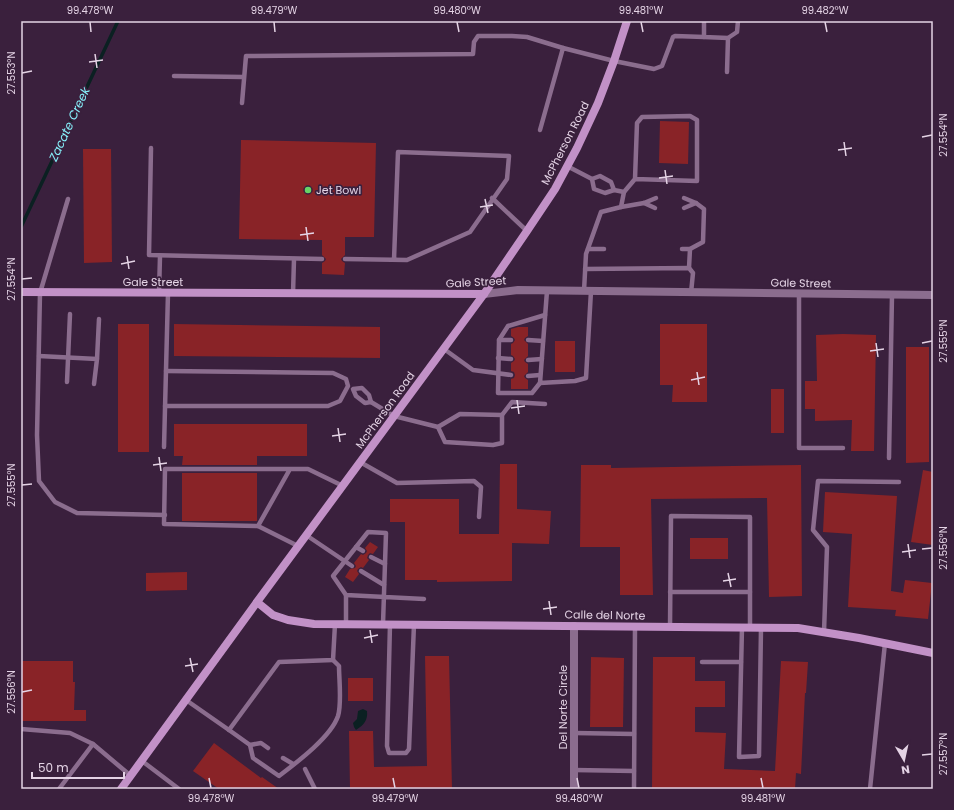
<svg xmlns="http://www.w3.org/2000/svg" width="954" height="810" font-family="Poppins,sans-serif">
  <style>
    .water { fill: #0b2022 }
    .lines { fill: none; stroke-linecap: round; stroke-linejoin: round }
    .stream { stroke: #0b2022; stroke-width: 3.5 }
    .building { fill: #892327 }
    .lane { stroke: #8b6d8e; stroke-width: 4.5 }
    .street { stroke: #8b6d8e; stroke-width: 8 }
    .secondary { stroke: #c291c7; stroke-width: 8 }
    .ticks { fill: none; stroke: #e4d3e5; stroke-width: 1.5 }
    .poi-dot { fill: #67d466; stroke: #3a203d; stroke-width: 1.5 }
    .labels { text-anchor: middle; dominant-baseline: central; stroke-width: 3.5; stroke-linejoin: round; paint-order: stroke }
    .street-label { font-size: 11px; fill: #e4d3e5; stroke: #3a203d }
    .poi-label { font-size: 11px; fill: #e4d3e5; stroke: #3a203d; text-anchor: start }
    .water-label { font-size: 12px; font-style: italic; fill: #87f2fc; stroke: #3a203d }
    .neatline { fill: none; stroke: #e4d3e5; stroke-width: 1.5 }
    .ticks-label { font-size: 10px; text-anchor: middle; fill: #e4d3e5 }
  </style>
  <rect width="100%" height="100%" fill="#3a203d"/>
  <!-- water -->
  <path class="water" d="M363,709L367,711C368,720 364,725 356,730L354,727L353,723L357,719L358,711Z"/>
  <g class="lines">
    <!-- stream -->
    <path class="stream" d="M21,227L118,21"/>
  </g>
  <!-- building -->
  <g class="building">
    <path d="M660,121L689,122L688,164L659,163Z"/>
    <path d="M241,140L376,143L374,237H345V255L341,259L342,261L345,263L344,275L322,274V263L325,261L326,259L322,255V240L239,239Z"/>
    <path d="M83,149H111L112,262L84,263Z"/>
    <rect x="118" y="324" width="31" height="128"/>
    <path d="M174,324L380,327V358L174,356Z"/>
    <path d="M660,324H707V402H672L673,385H660Z"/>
    <path d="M518,327H528V336L525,338L524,340L528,344V356L524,360L525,362L528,364V372L524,376L525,378L528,380V389H511V379L514,378L515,375L514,372L511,371V363L514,361L515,359L513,356L511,355V344L513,343L515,340L514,338L511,336V329Z"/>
    <path d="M843,334L876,335L874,451H851L852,420L815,421V409H805V381H817L816,335Z"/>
    <rect x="555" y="341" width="20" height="31"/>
    <path d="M906,347H929V462L906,463Z"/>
    <rect x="771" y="389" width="13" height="44"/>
    <path d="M174,424H307V456H257V465H182L183,456H174Z"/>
    <path d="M500,464H517V509L551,511L549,544L512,543V581L437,582V580H405V522H390V499H459V534H499Z"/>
    <path d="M581,465H611V468L801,465L802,596L769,597L767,498L651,499L653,595H620V547H580Z"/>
    <path d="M923,470L933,472V545L911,542Z"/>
    <rect x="182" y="473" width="75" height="48"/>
    <path d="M825,492L897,496L891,591L903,593L905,580L932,583L928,619L895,616L896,610L848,607L852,534L823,532Z"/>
    <rect x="690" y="538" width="38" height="21"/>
    <path d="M370,542L378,547L373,554L370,553L368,555L367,558L369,560L363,568L361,567L358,569L357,571L359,574L353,582L345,577L350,569L355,568L356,566L354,563L361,554L363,555L366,553L367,551L365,548Z"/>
    <path d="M187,572V590L146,591V573Z"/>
    <path d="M425,656H449L452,789H350L349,731H373L374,767L427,766Z"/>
    <path d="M591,657L624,658L623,727H590Z"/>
    <path d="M653,657H695V681H725V707H695V732L726,733L724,769L775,771L781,661L808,662L806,693H805L801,774L796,773L795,789H652Z"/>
    <path d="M21,661H73V682H75L74,710H86V721H21Z"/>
    <rect x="348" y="678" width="25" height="23"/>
    <path d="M214,743L261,778L262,777L279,789H219L193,771Z"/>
  </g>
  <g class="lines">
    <!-- lane -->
    <g class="lane">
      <path d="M704,21V37L728,38L737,32L738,21"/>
      <path d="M727,72L728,38"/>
      <path d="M174,76L243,77"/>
      <path d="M242,103L246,56L473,54L474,42L478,36H512L527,37L563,48"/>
      <path d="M540,130L563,48L614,61L654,69L662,66L673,37L675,36L704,37"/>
      <path d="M151,148L149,255L322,259"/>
      <path d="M567,166L592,179"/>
      <path d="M600,176L611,182L614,190L605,193L594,189L592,179Z"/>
      <path d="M614,190L624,192L635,179L637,123L642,117L690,116L697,120V181L635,179"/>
      <path d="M492,198L527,231"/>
      <path d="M68,199L40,293L37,435L39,481L55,502L77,513L165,515"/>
      <path d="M644,203L655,208"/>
      <path d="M621,207L644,203L656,198"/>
      <path d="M684,208L696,203"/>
      <path d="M588,249H604"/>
      <path d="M682,249H690L703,242L704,209L696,203L684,198"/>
      <path d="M345,259L407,260L470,232L507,179L509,156L398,152L394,260"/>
      <path d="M689,268L690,249"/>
      <path d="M585,269L689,268L693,273L691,293"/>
      <path d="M547,291L540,383L575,381L586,378L591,291"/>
      <path d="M584,291L586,254L601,212L621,207L624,192"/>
      <path d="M159,293L160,256"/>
      <path d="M293,294L294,259"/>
      <path d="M799,294V448H843"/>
      <path d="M499,340H511"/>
      <path d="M528,340L543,341"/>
      <path d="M444,349L473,370L511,375"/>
      <path d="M39,356L97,359L94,384"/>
      <path d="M498,358L511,359"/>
      <path d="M97,359L99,319"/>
      <path d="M528,360L542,359"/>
      <path d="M528,376L540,375"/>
      <path d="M67,382L70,314"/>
      <path d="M540,383L532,393H498L499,340L508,326L545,315"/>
      <path d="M362,388L369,395L371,402L365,403L356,396L353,389Z"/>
      <path d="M371,402L394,416L438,427L460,414L502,415V443L493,445L445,442L438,427"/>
      <path d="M165,406H328L340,401L348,386L346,379L333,373L166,371"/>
      <path d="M502,415L512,402L545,404"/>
      <path d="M164,447L168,293"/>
      <path d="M889,458L892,295"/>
      <path d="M360,462L397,483L474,481L481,487L479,517"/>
      <path d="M290,469L258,526L164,524L165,469H308L343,486"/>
      <path d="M258,526L298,546"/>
      <path d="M306,535L352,566"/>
      <path d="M356,547L363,551"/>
      <path d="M371,557L385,564"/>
      <path d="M361,571L384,585"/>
      <path d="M670,592H750"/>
      <path d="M346,595V624"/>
      <path d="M383,624L386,533L368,532L333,576L346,595L424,599"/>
      <path d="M390,624L387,746L389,753H406L409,749L414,624"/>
      <path d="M670,627L671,516L750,517V628"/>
      <path d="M742,627L739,757L759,756L761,628"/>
      <path d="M824,632L827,547L813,530L818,481L899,482"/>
      <path d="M702,662H741"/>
      <path d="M186,700L229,730L279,662L333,660L335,624"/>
      <path d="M21,729L70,733L93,744"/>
      <path d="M229,730L250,745L253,758L279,776C296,763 331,737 338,716C342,703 339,680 339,666L333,660"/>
      <path d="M574,733L634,734"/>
      <path d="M250,745L261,743L268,748"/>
      <path d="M283,758L293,764"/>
      <path d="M142,761L179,789"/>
      <path d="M305,769L315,789"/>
      <path d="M574,770L634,771"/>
      <path d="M59,789L93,744L131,776"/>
      <path d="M634,789L635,626"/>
      <path d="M870,789L885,643"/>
    </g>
    <!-- street -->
    <g class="street">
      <path d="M484,294L518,290L933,295"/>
      <path d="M574,789V626"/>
    </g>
    <!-- secondary -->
    <g class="secondary">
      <path d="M21,292L484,294"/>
      <path d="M257,602L273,615L288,620L314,624L798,628L859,638L933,653"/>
      <path d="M121,789L257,602L484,294L527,231L555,189L577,148L598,103L614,61L627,21"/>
    </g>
  </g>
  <!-- ticks -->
  <path class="ticks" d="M90,22L91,32M274,22L275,32M457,22L459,32M641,22L643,32M825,22L827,32M95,54L97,68M89,62L103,60M22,73L32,71M922,137L932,135M844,142L846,156M838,150L852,148M665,170L667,184M659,178L673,176M485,199L488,213M480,207L493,205M306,227L308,241M300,235L314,233M127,256L129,269M121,264L135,261M22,279L32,278M876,343L878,357M922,343L932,341M870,351L884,349M697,372L699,385M691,380L705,377M517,400L519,414M511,408L525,406M338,428L340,442M332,436L346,434M159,457L161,471M153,465L167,463M22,485L32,484M908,544L910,558M922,549L932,548M902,552L916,550M728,573L731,587M723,581L736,579M549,601L551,615M543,609L557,607M370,630L372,643M364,638L378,635M190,658L193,672M185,666L198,664M22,692L32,690M922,755L932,754M209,778L211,788M393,778L395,788M577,778L579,788M761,778L763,788"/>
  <!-- markers -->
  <circle class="poi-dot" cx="308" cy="190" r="4"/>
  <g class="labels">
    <!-- street labels -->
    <g class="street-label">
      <text transform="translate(565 143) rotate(-63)">McPherson Road</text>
      <text x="153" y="282">Gale Street</text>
      <text transform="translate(476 282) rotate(-3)">Gale Street</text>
      <text transform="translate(801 283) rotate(1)">Gale Street</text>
      <text transform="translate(385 410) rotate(-54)">McPherson Road</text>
      <text transform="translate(605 615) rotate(1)">Calle del Norte</text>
      <text transform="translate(563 707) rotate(-90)">Del Norte Circle</text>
    </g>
    <!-- poi labels -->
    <g class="poi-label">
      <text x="316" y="190">Jet Bowl</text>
    </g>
    <!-- water labels -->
    <g class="water-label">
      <text transform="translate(69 124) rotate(-65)">Zacate Creek</text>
    </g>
  </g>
  <!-- border -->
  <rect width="954" height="810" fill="none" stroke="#3a203d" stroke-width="44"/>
  <!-- north arrow -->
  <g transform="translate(904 760) rotate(171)" stroke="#3a203d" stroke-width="3" paint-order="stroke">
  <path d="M0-3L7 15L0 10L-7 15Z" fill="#e4d3e5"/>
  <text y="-6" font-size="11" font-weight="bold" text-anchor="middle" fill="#e4d3e5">N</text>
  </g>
  <!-- scale -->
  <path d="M32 772v6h92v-6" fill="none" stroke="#e4d3e5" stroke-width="2"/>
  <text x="38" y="772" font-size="12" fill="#e4d3e5" stroke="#3a203d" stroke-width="3" paint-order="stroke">50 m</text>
  <rect x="22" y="22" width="910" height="766" class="neatline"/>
  <g class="ticks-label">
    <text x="90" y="14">99.478°W</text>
    <text x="274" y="14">99.479°W</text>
    <text x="457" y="14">99.480°W</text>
    <text x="641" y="14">99.481°W</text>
    <text x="825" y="14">99.482°W</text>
    <text transform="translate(11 73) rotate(-90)" y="4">27.553°N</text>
    <text transform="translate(943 135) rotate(-90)" y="4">27.554°N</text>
    <text transform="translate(11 279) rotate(-90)" y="4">27.554°N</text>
    <text transform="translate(943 341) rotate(-90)" y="4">27.555°N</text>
    <text transform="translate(11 485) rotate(-90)" y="4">27.555°N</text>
    <text transform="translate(943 548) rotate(-90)" y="4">27.556°N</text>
    <text transform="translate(11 692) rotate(-90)" y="4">27.556°N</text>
    <text transform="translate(943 754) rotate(-90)" y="4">27.557°N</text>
    <text x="211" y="802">99.478°W</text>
    <text x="395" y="802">99.479°W</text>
    <text x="579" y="802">99.480°W</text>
    <text x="763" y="802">99.481°W</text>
  </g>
</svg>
